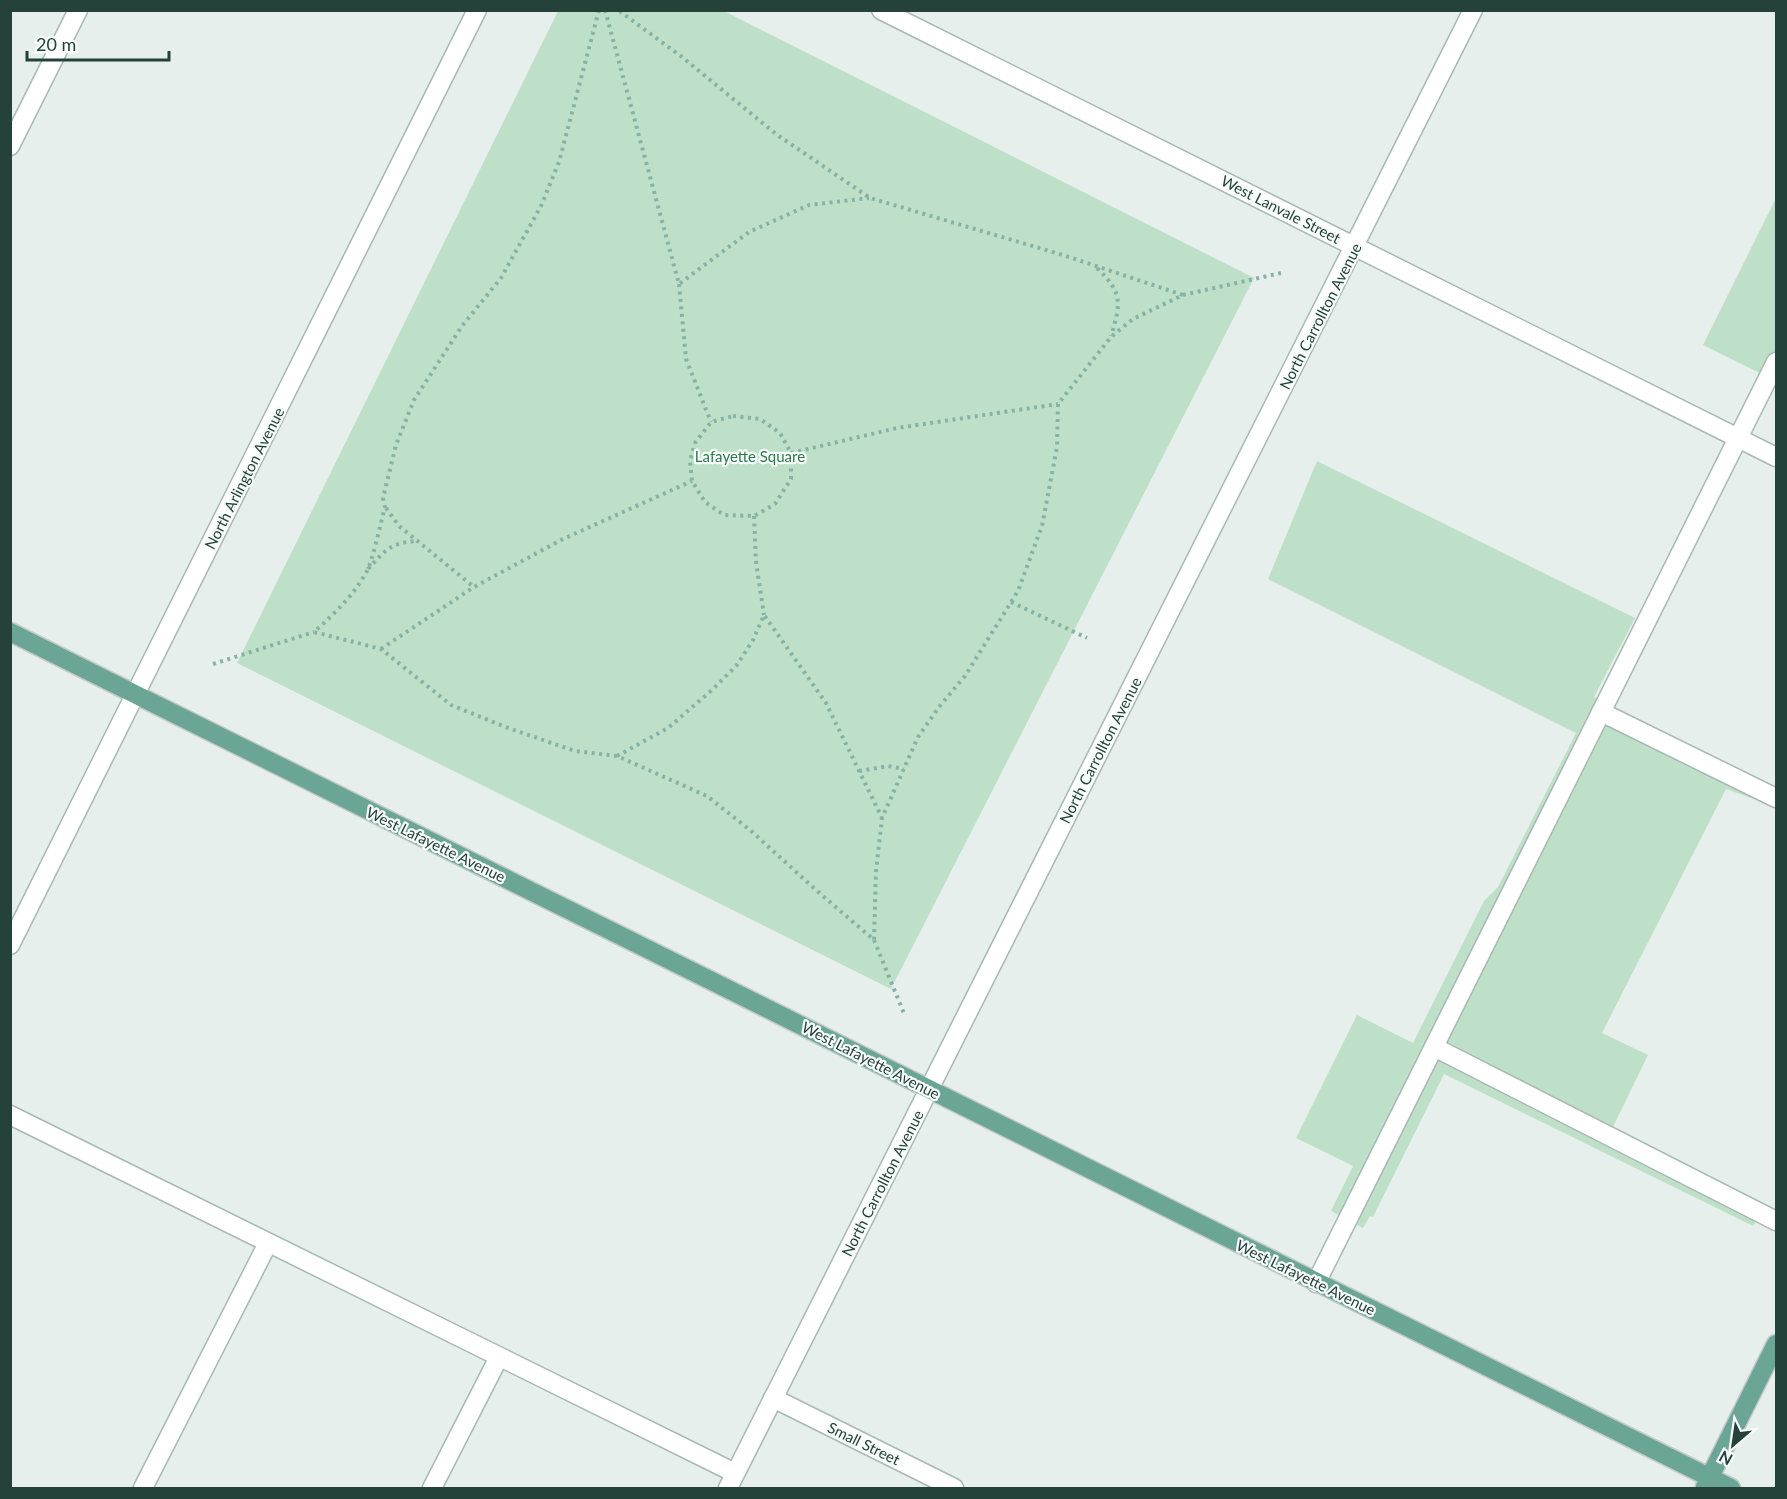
<svg xmlns="http://www.w3.org/2000/svg" width="1787" height="1499" font-family="Lato,sans-serif">
  <style>
    .green { fill: #bfe0c8 }
    .lines { fill: none; stroke-linecap: round; stroke-linejoin: round }
    .minor-casing { stroke: #a8b8b2; stroke-width: 21 }
    .major-casing { stroke: #c2cac8; stroke-width: 21 }
    .path { stroke: #86b3a5; stroke-width: 4; stroke-dasharray: 3 4.5; stroke-linecap: butt }
    .minor { stroke: #fff; stroke-width: 18 }
    .major { stroke: #6aa596; stroke-width: 18 }
    .labels { text-anchor: middle; dominant-baseline: central; stroke-width: 4.5; stroke-linejoin: round; paint-order: stroke }
    .street-label { font-size: 15px; fill: #24423a; stroke: #f7fbf9 }
    .park-label { font-size: 15px; fill: #2d7a4b; stroke: #f7fbf9 }
  </style>
  <rect width="100%" height="100%" fill="#e6efeb"/>
  <!-- green -->
  <g class="green">
    <path d="M558,11H724L1254,278L891,989L237,663Z"/>
    <path d="M1776,198V381L1703,345Z"/>
    <path d="M1317,461L1635,618L1594,697L1776,788V807L1726,789L1602,1033L1648,1055L1610,1133L1764,1210L1753,1226L1444,1074L1373,1217L1370,1216L1363,1228L1331,1211L1353,1166L1296,1138L1357,1015L1413,1043L1484,901L1498,887L1576,733L1268,579Z"/>
  </g>
  <g class="lines">
    <!-- minor casing -->
    <g class="minor-casing">
      <g id="minor">
        <path d="M881,10L1776,457"/>
        <path d="M10,146L78,10"/>
        <path d="M1601,712L1776,798"/>
        <path d="M10,945L477,10"/>
        <path d="M1434,1047L1776,1221"/>
        <path d="M10,1115L735,1473"/>
        <path d="M1316,1283L1776,362"/>
        <path d="M773,1398L954,1488"/>
        <path d="M143,1488L268,1243"/>
        <path d="M432,1488L499,1357"/>
        <path d="M728,1488L1473,10"/>
      </g>
    </g>
    <!-- major casing -->
    <g class="major-casing">
      <g id="major">
        <path d="M10,632L1731,1488"/>
        <path d="M1705,1487L1776,1344"/>
      </g>
    </g>
    <!-- path -->
    <g class="path">
      <path d="M599,10L559,162L541,206L501,278L462,326L414,400L396,445L383,498L385,507C380,525 374,556 367,571C354,595 334,614 314,632L381,649L451,705L508,728L575,751L617,756L707,796L750,830L816,890L874,940L876,871L882,818L918,737L939,707L965,676L1018,591L1042,526L1057,447L1058,404L1111,337L1133,319L1183,295L1063,255L870,198L776,134L682,57L618,10"/>
      <path d="M605,10L679,284L749,232L809,205L869,198"/>
      <path d="M1097,268C1123,293 1121,303 1111,336"/>
      <path d="M679,284L686,359L711,422"/>
      <path d="M1183,295L1281,273"/>
      <path d="M733,416L760,419L780,433L791,453V479L775,504L754,516L724,515L705,502L692,481L690,461L695,443L711,422Z"/>
      <path d="M791,453L897,428L1058,404"/>
      <path d="M386,508L399,526L474,587"/>
      <path d="M754,516L756,562L764,615"/>
      <path d="M368,569C385,551 389,543 416,541"/>
      <path d="M1011,602L1087,638"/>
      <path d="M381,649L474,587L563,539L692,481"/>
      <path d="M213,664L314,632"/>
      <path d="M617,756L668,728L712,690L737,665L753,640L764,615L826,703L882,818"/>
      <path d="M859,771L888,766L904,769"/>
      <path d="M874,940L905,1016"/>
    </g>
    <!-- minor -->
    <use href="#minor" class="minor"/>
    <!-- major -->
    <use href="#major" class="major"/>
  </g>
  <g class="labels">
    <!-- street labels -->
    <g class="street-label">
      <text transform="translate(1281 209) rotate(27)">West Lanvale Street</text>
      <text transform="translate(1320 316) rotate(-63)">North Carrollton Avenue</text>
      <text transform="translate(244 478) rotate(-63)">North Arlington Avenue</text>
      <text transform="translate(1100 750) rotate(-63)">North Carrollton Avenue</text>
      <text transform="translate(436 844) rotate(26)">West Lafayette Avenue</text>
      <text transform="translate(871 1060) rotate(27)">West Lafayette Avenue</text>
      <text transform="translate(882 1183) rotate(-63)">North Carrollton Avenue</text>
      <text transform="translate(1306 1277) rotate(26)">West Lafayette Avenue</text>
      <text transform="translate(864 1443) rotate(26)">Small Street</text>
    </g>
    <!-- park labels -->
    <g class="park-label">
      <text x="750" y="456">Lafayette Square</text>
    </g>
  </g>
  <!-- border -->
  <rect width="1787" height="1499" fill="none" stroke="#24423a" stroke-width="24"/>
  <!-- north arrow -->
  <g transform="translate(1733 1445) rotate(209)" stroke="#f7fbf9" stroke-width="4.5" paint-order="stroke">
  <path d="M0-4.5L10 22L0 15L-10 22Z" fill="#24423a"/>
  <text y="-9" font-size="16" font-weight="bold" text-anchor="middle" fill="#24423a">N</text>
  </g>
  <!-- scale -->
  <path d="M27 51v9h142v-9" fill="none" stroke="#24423a" stroke-width="3"/>
  <text x="36" y="51" font-size="18" fill="#24423a" stroke="#f7fbf9" stroke-width="4.5" paint-order="stroke">20 m</text>
</svg>
